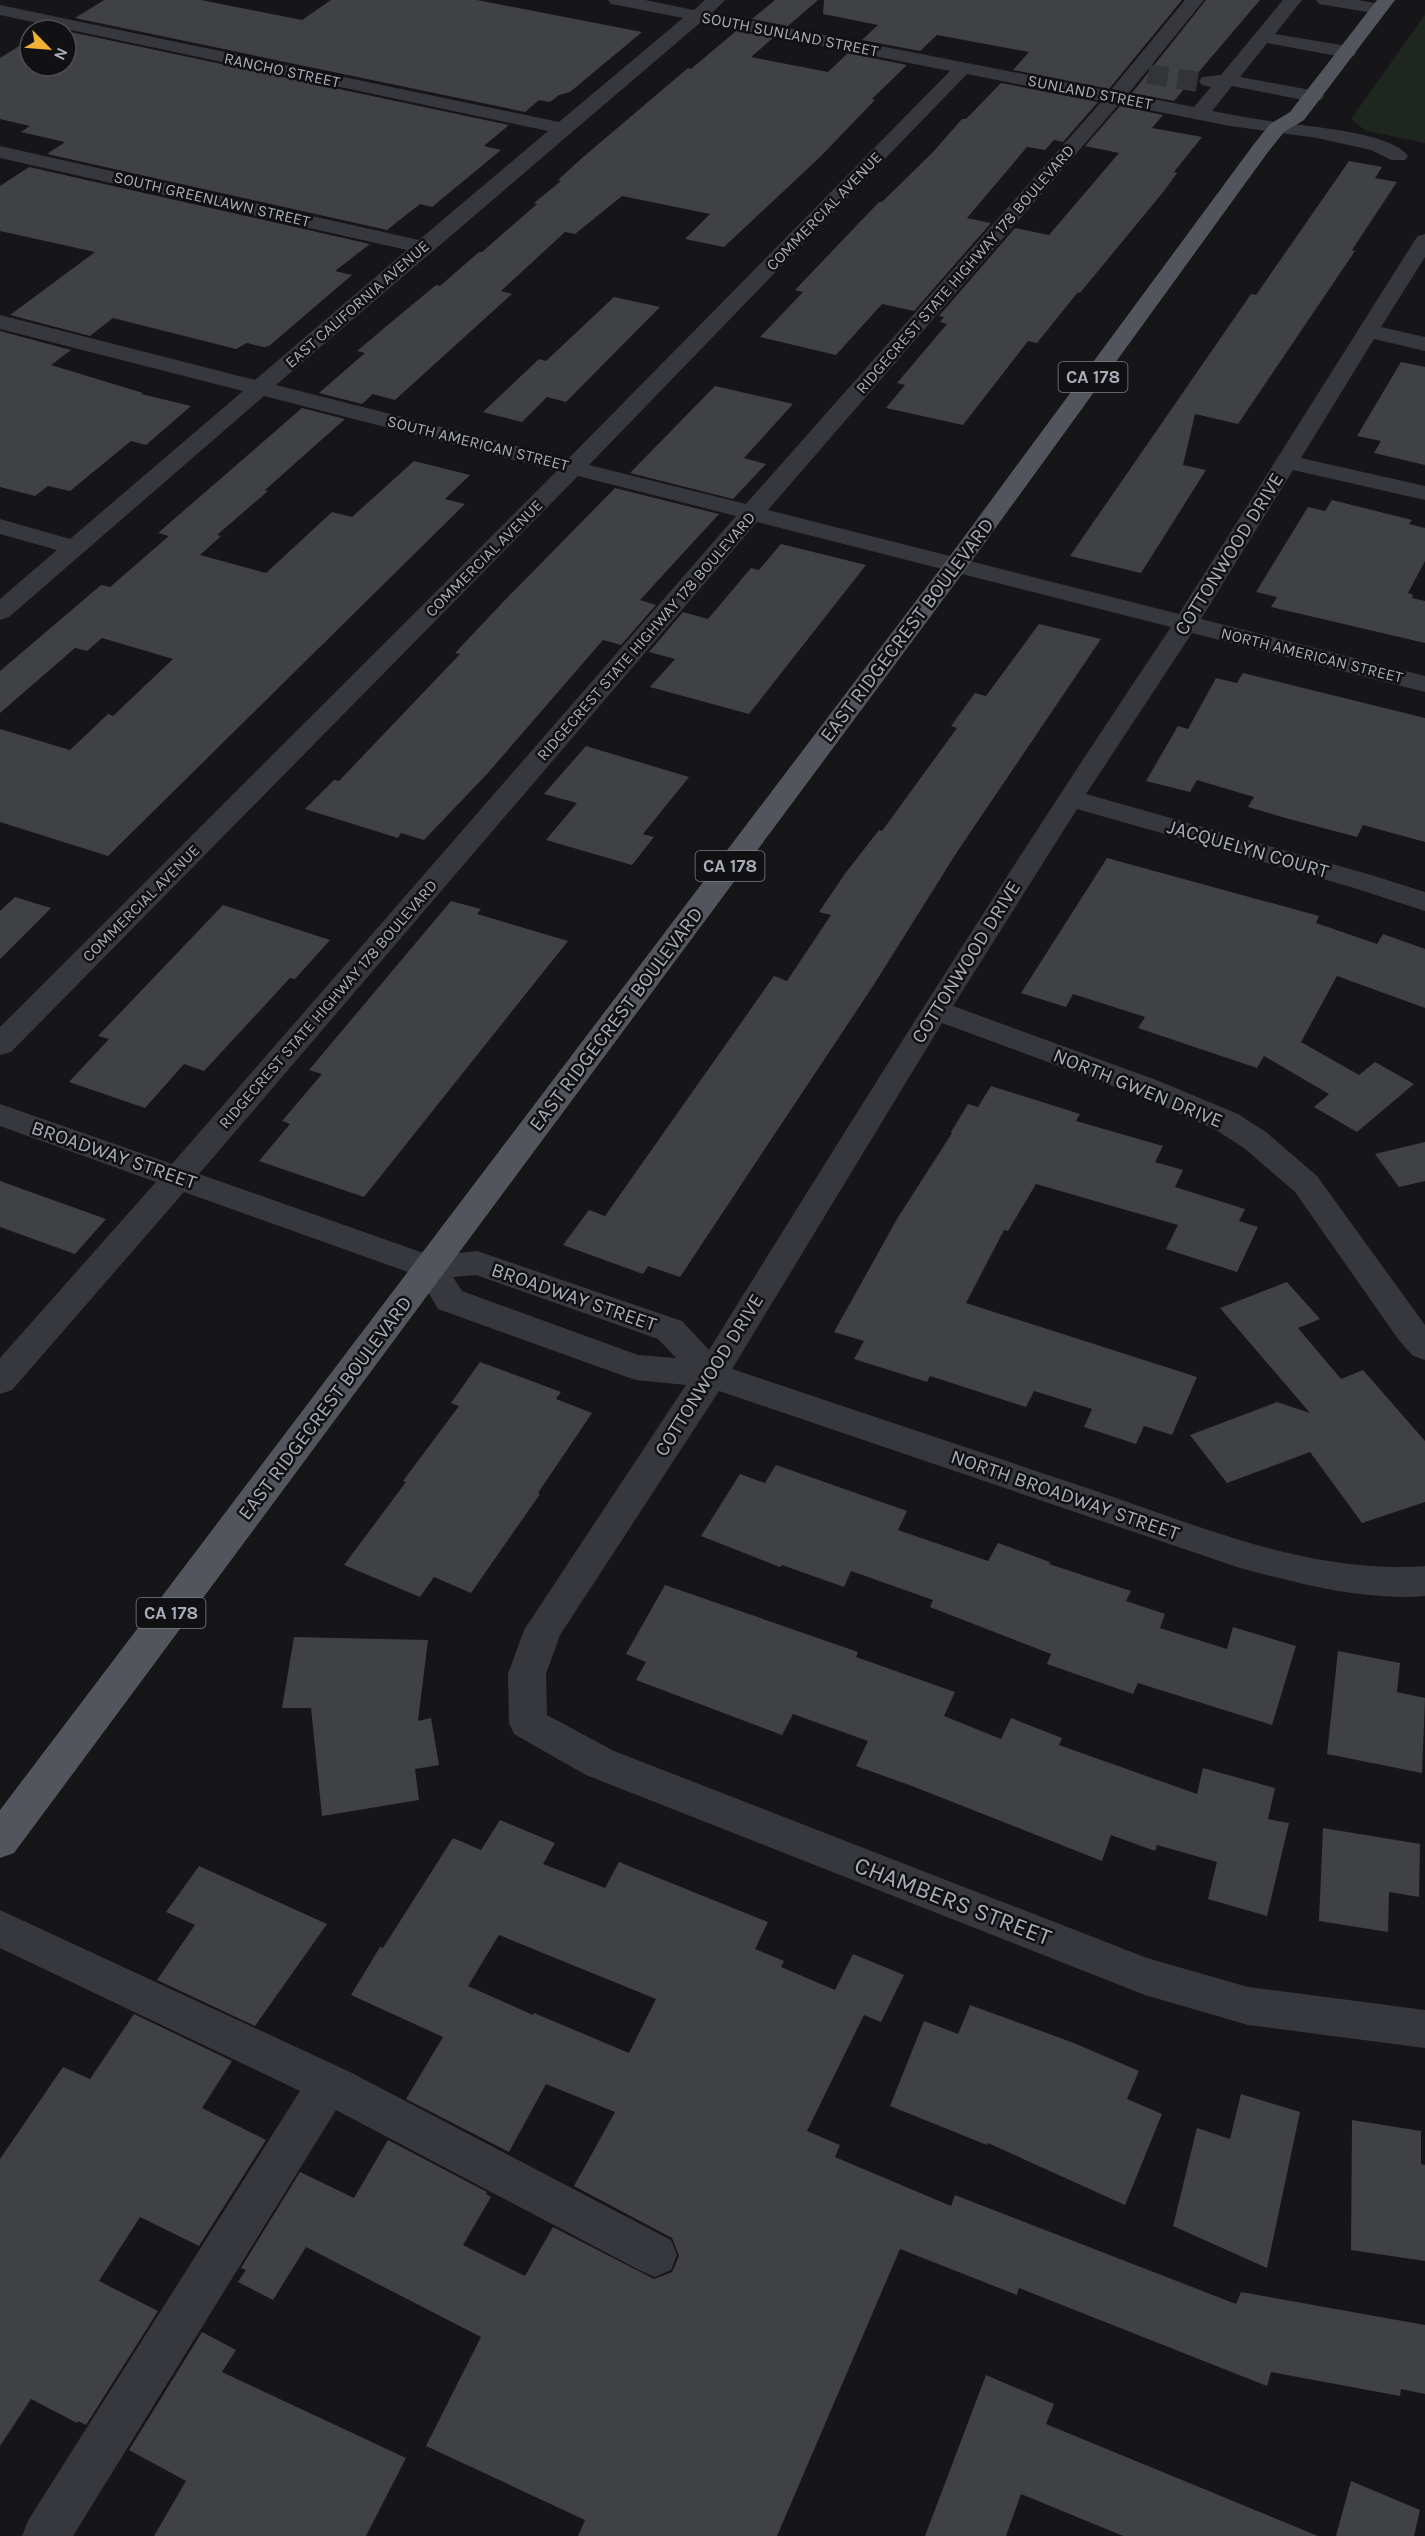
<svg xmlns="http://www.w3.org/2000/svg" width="1425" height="2536" font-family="Karla,sans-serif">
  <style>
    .green { fill: #1e261f }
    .building { fill: #404145; fill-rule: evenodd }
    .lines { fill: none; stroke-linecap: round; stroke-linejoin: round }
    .minor-tunnel { stroke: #333438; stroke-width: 20; stroke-dasharray: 20 10; stroke-linecap: butt }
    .minor { fill: #37383d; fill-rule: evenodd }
    .major { fill: #53555c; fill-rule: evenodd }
    .labels { text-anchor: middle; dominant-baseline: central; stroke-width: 5; stroke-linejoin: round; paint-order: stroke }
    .far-street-label { font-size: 16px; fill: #a8adb8; stroke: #111113 }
    .shield { fill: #111113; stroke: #7b7e86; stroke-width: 1.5 }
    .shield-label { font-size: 18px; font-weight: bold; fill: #a8adb8 }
    .street-label { font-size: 20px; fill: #a8adb8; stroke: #111113 }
    .near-street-label { font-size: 24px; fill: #a8adb8; stroke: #111113 }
  </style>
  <rect width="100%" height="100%" fill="#161618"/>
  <!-- green -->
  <path class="green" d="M1425,15V143L1366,131L1351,119Z"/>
  <!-- building -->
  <g class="building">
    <path d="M104,0H201L302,20L331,0H477L642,32L570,92L559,95L550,102L539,100L525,112L75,18Z"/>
    <path d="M775,0H818L788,26L752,19Z"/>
    <path d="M824,0H1182L1109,89L1013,70L1029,52L937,35L920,51L862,40L878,25L823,14Z"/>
    <path d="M1206,0H1260L1174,101L1132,93Z"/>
    <path d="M66,31L509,125L484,146L501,150L432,207L420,204L387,230L47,154L65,142L21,132L30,126L0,119V58L30,39V66H66Z"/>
    <path d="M736,31L773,38L751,57L828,72L848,53L907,65L872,99L875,100L820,157L724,247L685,239L710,214L622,196L575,234L565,232L501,291L512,294L395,400L373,394L362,404L319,393L365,353L357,351L383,329L436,285L440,286L479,252H482L537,204L534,203L561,181L558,180L582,158L688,68L691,69Z"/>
    <path d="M1001,83L1098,102L1063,142L1054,140L1045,150L1027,147L967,218L991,223L914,311L882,304L836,355L760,337L803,292L795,290L879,202H882L933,152L962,119H966Z"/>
    <path d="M1120,106L1163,115L1152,128L1202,137L1174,172L1177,173L1164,191L1080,293L1078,292L1037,343L1028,341L963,425L886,408L905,385L897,383L947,324L940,322L944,317L939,316L1015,228L1049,235L1119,153L1085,146Z"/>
    <path d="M1349,161L1382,167L1375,178L1397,182L1352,250L1355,251L1238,424L1195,414L1183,465L1206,470L1141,573L1070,556L1251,294L1256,295Z"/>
    <path d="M29,167L370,244L335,271L352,275L269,346L263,347L247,343L236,349L113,318L90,336L10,315L95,252L0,231V186Z"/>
    <path d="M614,297L660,307L566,402L547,397L522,422L483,412L539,359L546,361Z"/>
    <path d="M0,331L71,350L51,365L143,393L141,394L191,406L146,445L131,441L70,491L48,486L35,496L0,487Z"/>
    <path d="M1401,362L1425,367V465L1374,453L1381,441L1357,436Z"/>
    <path d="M715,386L793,404L744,458L766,464L733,499L630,473Z"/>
    <path d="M302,408L345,419L265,490L268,491L217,535L221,536L200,555L266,573L332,512L352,517L414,461L470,475L445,499L465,504L108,856L0,822V729L70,750L108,714L113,716L173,659L102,638L87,651L75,648L0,713V671L101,585L110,587L169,536L158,533Z"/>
    <path d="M615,488L719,514L640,600L656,605L621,645L603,640L487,774L424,840L401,833L398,838L305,809L334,780L339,781L460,654L455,653L504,601Z"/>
    <path d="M1332,500L1412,520L1409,524L1425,528V561L1408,593L1413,595L1412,598L1425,601V643L1271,607L1277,597L1256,592L1308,507L1325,511Z"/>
    <path d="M781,544L866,565L749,714L650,687L675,659L649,652L683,612L708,619L751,568L759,570Z"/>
    <path d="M1039,624L1101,639L957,852L873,986L680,1277L648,1266L643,1274L563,1245L589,1210L605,1216L774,976L787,981L831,915L819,912L844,875L879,830L882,831L957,728L951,726L975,693L986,696Z"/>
    <path d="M1243,673L1425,718V842L1363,825L1357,837L1289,819L1248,807L1254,797L1197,780L1190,792L1146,781L1178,726L1188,729L1216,678L1237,683Z"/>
    <path d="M586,746L689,777L643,834L654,837L632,865L546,840L577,803L544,794Z"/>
    <path d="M1107,858L1319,916L1316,923L1377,944L1383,934L1425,949V1008L1337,976L1301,1042L1359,1075L1375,1062L1414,1084L1357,1132L1314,1107L1329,1094L1264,1056L1257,1068L1138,1028L1145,1017L1073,994L1066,1007L1021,993Z"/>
    <path d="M15,897L51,908L0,959V911Z"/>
    <path d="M451,901L481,909L477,914L568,941L364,1197L259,1161L290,1124L282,1121L322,1074L309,1070Z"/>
    <path d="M223,905L330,940L295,979L290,978L204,1071L184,1064L145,1108L69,1082L109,1039L98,1036Z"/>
    <path d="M991,1086L1080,1114L1076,1121L1163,1146L1155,1162L1183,1170L1175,1187L1245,1209L1239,1221L1258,1227L1237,1272L1166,1249L1178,1225L1036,1184L1008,1231L1004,1230L966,1303L1197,1377L1172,1435L1144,1426L1136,1444L1084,1427L1092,1409L1034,1391L1026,1407L930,1376L927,1382L854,1359L864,1341L834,1332L897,1219L952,1133L951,1132L968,1104L978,1107Z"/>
    <path d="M1425,1142V1181L1399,1187L1375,1154Z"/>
    <path d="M0,1181L106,1219L75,1254L0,1227Z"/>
    <path d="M1287,1282L1320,1319L1298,1328L1341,1379L1363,1370L1425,1441V1502L1362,1523L1310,1452L1227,1483L1190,1435L1277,1402L1310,1413L1220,1308Z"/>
    <path d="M480,1362L561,1392L556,1399L592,1413L538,1493L540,1494L471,1593L434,1577L420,1597L344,1565L406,1482L403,1481L459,1406L451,1403Z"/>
    <path d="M776,1465L907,1511L898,1530L988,1561L998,1543L1050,1562L1049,1564L1131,1591L1126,1601L1165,1614L1160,1628L1227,1649L1233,1627L1296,1646L1272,1725L1138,1683L1133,1694L1047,1664L1051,1654L930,1607L933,1600L851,1571L844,1587L782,1565L780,1567L701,1536L740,1474L765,1483Z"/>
    <path d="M665,1585L858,1652L856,1657L955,1692L944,1716L1001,1739L1011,1718L1062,1738L1059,1745L1197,1794L1203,1768L1275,1788L1268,1819L1289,1823L1267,1916L1208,1899L1217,1862L1157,1845L1155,1851L1111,1835L1102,1861L912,1786L856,1766L868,1741L793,1714L782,1735L636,1680L646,1662L626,1654Z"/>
    <path d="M294,1637L428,1640L418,1721L431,1718L439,1765L415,1769L419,1800L322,1816L311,1708H282Z"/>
    <path d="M1338,1651L1400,1663L1397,1692L1425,1698L1422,1773L1327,1754Z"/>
    <path d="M500,1820L555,1843L543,1864L605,1888L619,1862L768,1922L755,1949L784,1961L781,1967L835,1990L853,1954L904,1975L881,2022L864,2015L807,2131L840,2145L835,2157L951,2206L955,2195L1236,2304L1241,2292L1425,2325V2394L1401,2389L1400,2396L1271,2372L1267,2386L1019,2288L1017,2295L900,2249L777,2536H578L585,2520L426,2446L481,2337L306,2247L273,2300L238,2282L246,2270L241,2268L300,2172L354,2198L388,2140L487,2192L486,2194L491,2197L463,2245L525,2276L553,2227L654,2279L672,2272L679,2256L672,2238L574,2186L615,2112L546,2084L509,2152L406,2099L443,2037L351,1995L380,1947L383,1948L453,1838L481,1850ZM499,1935L656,1999L629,2053L534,2013L533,2015L468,1986Z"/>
    <path d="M1323,1828L1420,1844L1419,1897L1389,1892L1388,1932L1319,1921Z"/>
    <path d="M199,1866L327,1924L255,2026L157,1980L195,1925L166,1912Z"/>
    <path d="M970,2005L1074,2043L1139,2071L1127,2099L1162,2114L1125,2205L988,2143L987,2145L890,2106L924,2021L958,2034Z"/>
    <path d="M134,2014L232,2061L202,2108L266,2140L199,2246L140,2217L99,2281L158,2311L86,2425L78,2421L77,2423L31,2399L0,2446V2159L63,2067L90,2079Z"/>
    <path d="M1241,2094L1300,2112L1267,2268L1173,2226L1197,2128L1230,2139Z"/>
    <path d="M1352,2120L1421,2131V2164L1425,2165V2261L1351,2250Z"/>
    <path d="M202,2332L236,2350L222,2372L406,2458L366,2536H154L186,2481L129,2450Z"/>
    <path d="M986,2375L1054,2404L1046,2424L1318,2536H1123L1021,2494L1006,2536H925Z"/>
    <path d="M1351,2481L1420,2510L1414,2536H1336Z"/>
  </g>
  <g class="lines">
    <!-- minor-tunnel -->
    <path class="minor-tunnel" d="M1148,74L1198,82"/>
    <!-- minor -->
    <g class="minor">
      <path d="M608,0H645L694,10L705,0H725L712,13L1110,91L1185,0H1204L1128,94L1194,107L1211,87L1202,85L1199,81L1202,77L1221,75L1283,0H1302L1275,34L1347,46L1354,48L1356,52L1354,56L1347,58L1267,43L1240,77L1321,92L1324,96L1321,100L1314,102L1232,86L1212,111C1233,115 1254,119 1276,122C1304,126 1392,132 1408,156L1405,160H1391L1371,150L1317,138L1230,126L1119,104L768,510L1179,614L1415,240L1418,236L1425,234V257L1381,327L1425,337V351L1374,339L1301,458L1425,486V500L1293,470L1201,619L1425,676V692L1192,633L1086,794L1371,875L1425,892V911L1351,887L1077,809L953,1006L1159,1081L1238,1114L1266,1132L1317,1176L1425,1325V1360L1413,1356L1398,1339L1295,1192L1244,1148L1216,1130L1137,1095L942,1023L732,1369C852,1409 971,1449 1090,1489C1197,1525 1310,1575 1425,1566V1596C1361,1601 1301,1584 1240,1568L719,1391L560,1635L546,1674L547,1715L614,1751L1147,1958L1248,1987L1425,2010V2048L1248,2025L1145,1995L586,1775L514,1734L509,1723L508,1674L524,1630L686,1385L636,1380L624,1376L438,1309L419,1276L184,1192L12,1390L0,1394V1358L156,1182L0,1126V1104L172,1164L736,516L578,476L11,1052L0,1055V1027L557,471L264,396L9,617L0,620V599L57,550L0,534V519L70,539L243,391L0,329V315L255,380L407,250L0,158V146L419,240L548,131L0,15V5L559,122L683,18L617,5L611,4ZM701,22L950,71L568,459L276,385ZM967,74L1102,101L746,504L589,465ZM757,522L1171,627C1011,865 860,1107 709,1350L682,1321L477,1251L432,1256L199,1174ZM476,1275L658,1339L676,1358L638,1355L462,1291L453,1277Z"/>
      <path d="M1316,0H1358L1385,5L1388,9L1385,13L1379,14L1319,4Z"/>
      <path d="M0,1910L350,2072L671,2240L677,2255L671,2270L655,2277L639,2270L336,2110L73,2536H22L29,2519L300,2091L0,1948Z"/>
    </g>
    <!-- major -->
    <path class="major" d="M1377,0H1395L1304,120L1284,132L1268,152L965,570L14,1853L0,1858V1810L947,560L1254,144L1270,124L1290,112Z"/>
  </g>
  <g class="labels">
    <!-- far-street labels -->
    <g class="far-street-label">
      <text transform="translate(790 34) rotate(11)">SOUTH SUNLAND STREET</text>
      <text transform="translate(282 70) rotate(12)">RANCHO STREET</text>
      <text transform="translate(1090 92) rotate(11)">SUNLAND STREET</text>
      <text transform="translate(212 199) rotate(13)">SOUTH GREENLAWN STREET</text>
      <text transform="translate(824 211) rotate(-46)">COMMERCIAL AVENUE</text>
      <text transform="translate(965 269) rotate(-49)">RIDGECREST STATE HIGHWAY 178 BOULEVARD</text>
      <text transform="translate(357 304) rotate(-41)">EAST CALIFORNIA AVENUE</text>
      <text transform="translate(478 443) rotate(14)">SOUTH AMERICAN STREET</text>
      <text transform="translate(484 558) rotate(-45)">COMMERCIAL AVENUE</text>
      <text transform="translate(646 636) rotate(-49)">RIDGECREST STATE HIGHWAY 178 BOULEVARD</text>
      <text transform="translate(1312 655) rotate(14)">NORTH AMERICAN STREET</text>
      <text transform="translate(141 903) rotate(-45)">COMMERCIAL AVENUE</text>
      <text transform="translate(328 1004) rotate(-49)">RIDGECREST STATE HIGHWAY 178 BOULEVARD</text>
    </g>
    <!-- shield labels -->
    <g class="shield">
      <rect x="1058.5" y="362" width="69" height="30" rx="4.5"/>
      <rect x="695.5" y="851" width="69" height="30" rx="4.5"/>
      <rect x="136.5" y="1598" width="69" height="30" rx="4.5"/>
    </g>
    <g class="shield-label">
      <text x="1093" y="377">CA 178</text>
      <text x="730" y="866">CA 178</text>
      <text x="171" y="1613">CA 178</text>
    </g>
    <!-- street labels -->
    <g class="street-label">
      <text transform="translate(1229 554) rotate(-58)">COTTONWOOD DRIVE</text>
      <text transform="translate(907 630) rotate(-53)">EAST RIDGECREST BOULEVARD</text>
      <text transform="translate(1248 849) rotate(16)">JACQUELYN COURT</text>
      <text transform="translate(966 962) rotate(-58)">COTTONWOOD DRIVE</text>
      <text transform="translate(616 1019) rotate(-53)">EAST RIDGECREST BOULEVARD</text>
      <text transform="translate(1138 1088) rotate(22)">NORTH GWEN DRIVE</text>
      <text transform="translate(114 1155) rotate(19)">BROADWAY STREET</text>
      <text transform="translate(574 1297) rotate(19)">BROADWAY STREET</text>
      <text transform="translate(709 1375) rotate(-58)">COTTONWOOD DRIVE</text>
      <text transform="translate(325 1408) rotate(-53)">EAST RIDGECREST BOULEVARD</text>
      <text transform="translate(1065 1495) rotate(19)">NORTH BROADWAY STREET</text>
    </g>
    <!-- near-street labels -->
    <g class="near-street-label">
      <text transform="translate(953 1901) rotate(21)">CHAMBERS STREET</text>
    </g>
  </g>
  <!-- north arrow -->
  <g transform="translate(48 48) rotate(115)"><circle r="28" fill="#111113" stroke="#4d4f55" stroke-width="1.5"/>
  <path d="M0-4.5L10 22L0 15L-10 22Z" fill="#f2b134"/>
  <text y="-9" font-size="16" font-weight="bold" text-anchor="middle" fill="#a8adb8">N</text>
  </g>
</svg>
